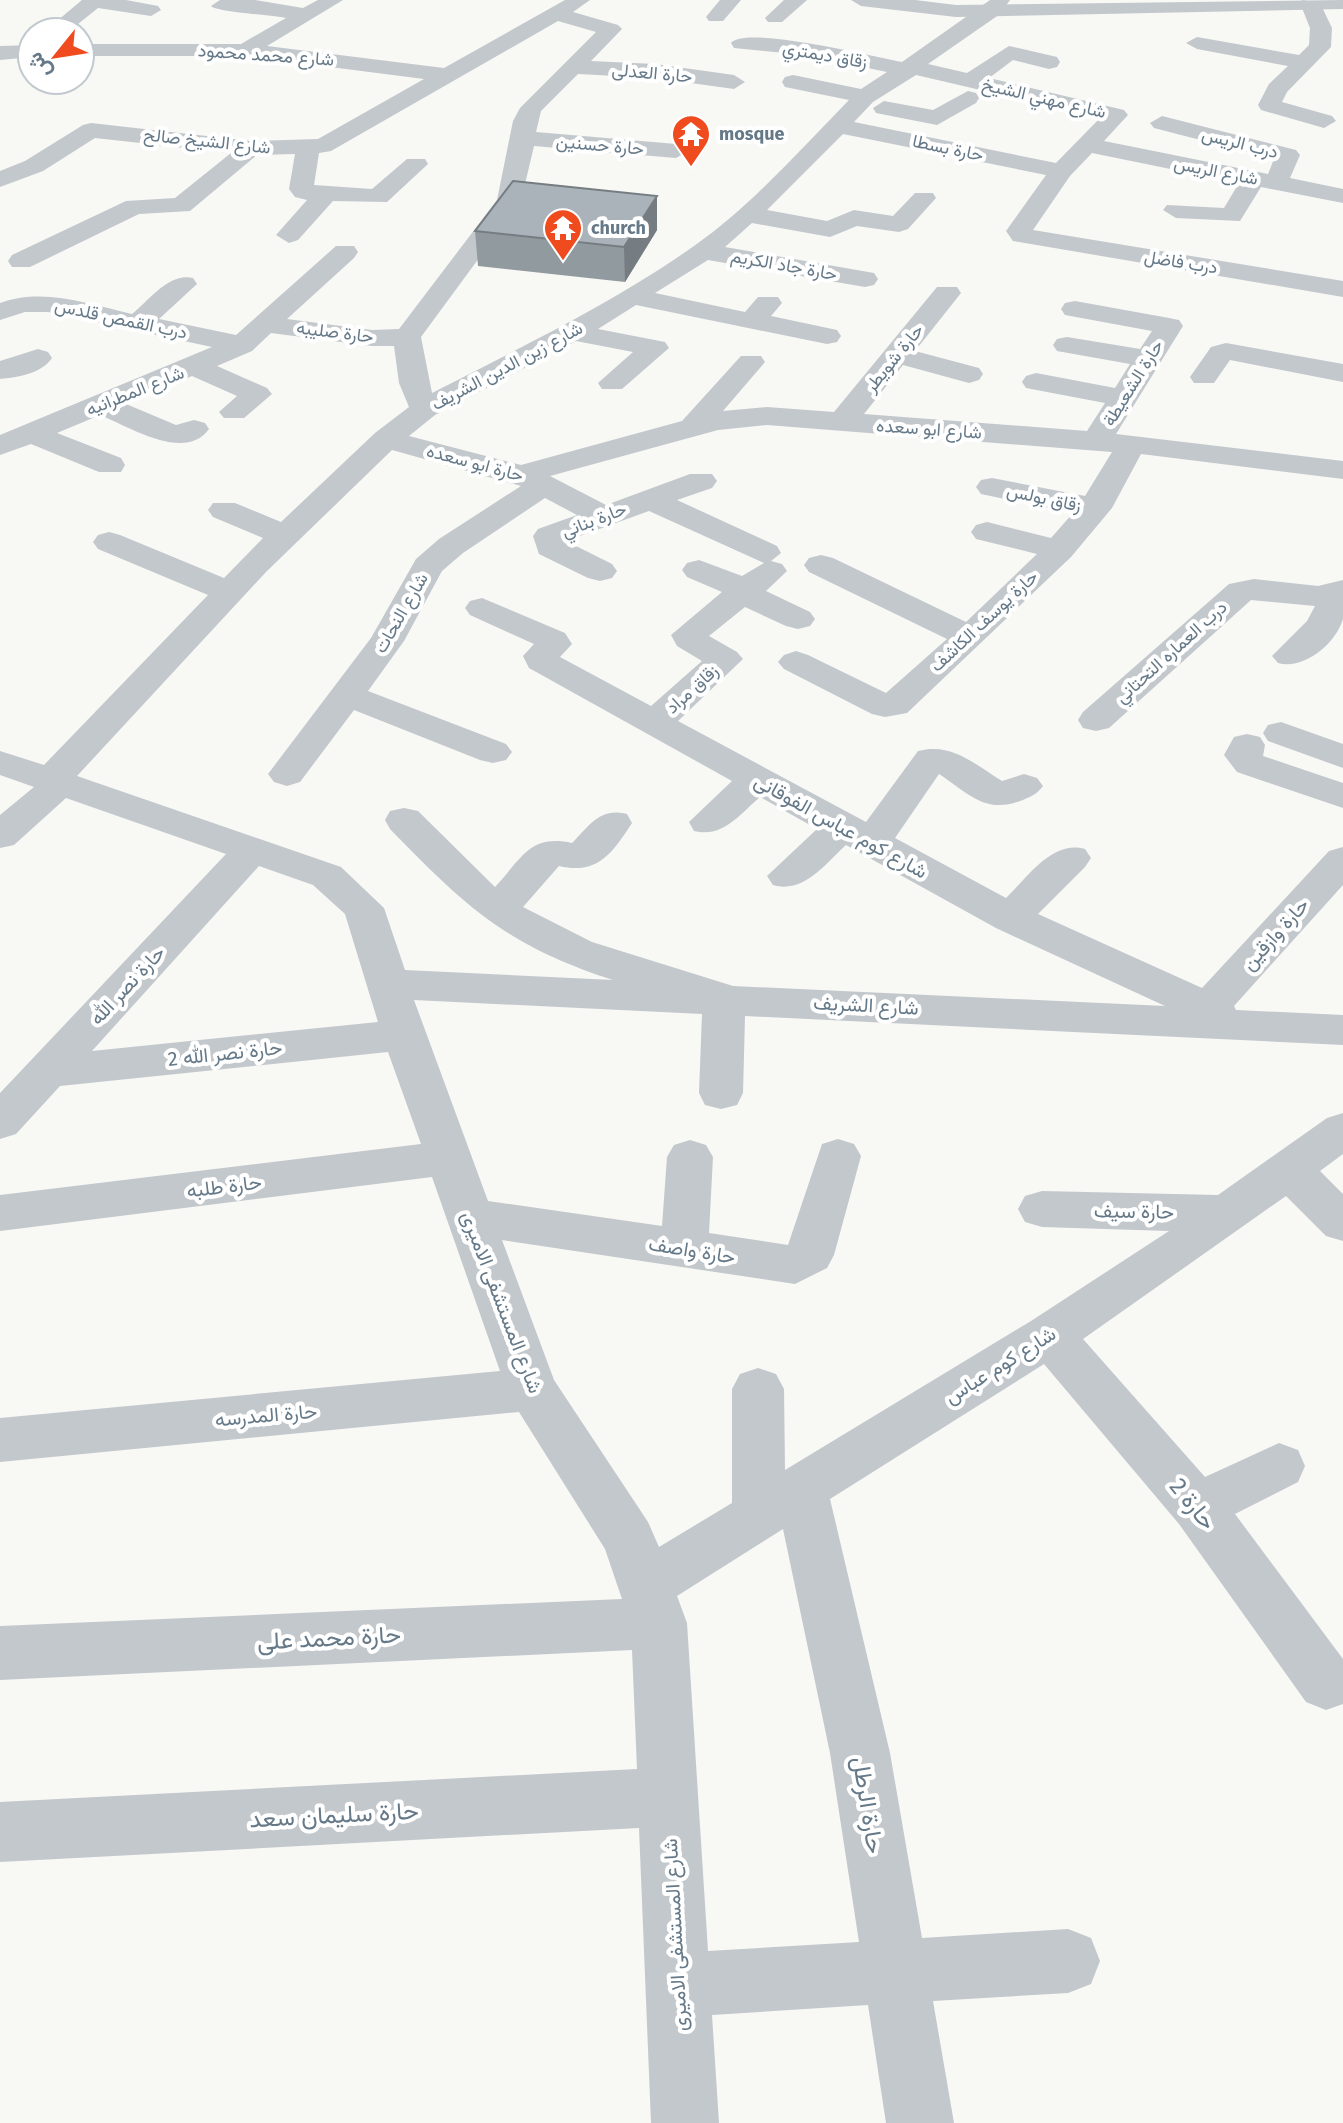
<svg xmlns="http://www.w3.org/2000/svg" width="1343" height="2123" font-family="'Fira Sans',Vazirmatn,sans-serif">
  <style>
    .lines { fill: none; stroke-linecap: round; stroke-linejoin: round }
    .minor { fill: #c3c8cc; fill-rule: evenodd }
    .tertiary { fill: #c3c8cc; fill-rule: evenodd }
    .wall { fill: #919a9f }
    .shaded-wall { fill: #767d82 }
    .building { fill: #a9b3b9; stroke: #767d82; stroke-width: 2 }
    .labels { text-anchor: middle; dominant-baseline: central; stroke-width: 8; stroke-linejoin: round; paint-order: stroke }
    .far-street-label { font-size: 18px; fill: #657988; stroke: #fff }
    .far-poi-label { font-size: 18px; font-weight: bold; fill: #657988; stroke: #fff; text-anchor: start }
    .street-label { font-size: 20px; fill: #657988; stroke: #fff }
    .near-street-label { font-size: 24px; fill: #657988; stroke: #fff }
  </style>
  <rect width="100%" height="100%" fill="#f8f8f5"/>
  <g class="lines">
    <!-- minor -->
    <g class="minor">
      <path d="M82,0H126L158,6L161,10L151,16L98,8L68,32H44Z"/>
      <path d="M255,0L303,8L318,0H343L267,46L444,68L565,0H590L573,12L618,25L622,29L591,61L655,64L734,75L745,82L734,89L655,78L578,74L541,111L536,132L676,144L688,151L676,158L534,146L521,201L421,337L432,393C521,347 612,304 694,246C752,205 801,149 849,100L785,87L782,82L785,77L793,75L861,89L887,72L805,55L734,48L731,43C746,25 875,57 902,62L990,0H1010L1000,14L928,64L967,73L1009,46L1057,57L1060,62L1057,67L1049,69L1013,60L989,78L1124,110L1128,115L1104,141L1268,174L1274,159L1154,128L1150,123L1162,116L1296,150L1300,155L1290,178L1343,189V203L1261,187L1240,221L1176,218L1163,210L1167,205L1224,208L1239,183L1092,153L1070,176L1033,230L1343,281V297L1013,241L1006,231L1046,175L843,134L767,210L827,221L854,210L893,216L915,193H933L936,198L908,229L899,232L857,226L830,237L752,223L725,247L874,273L878,279L874,285L865,287L708,260L655,293L745,312L758,297H778L782,303L771,316L837,330L841,336L837,342L827,344L636,305L598,329L665,342L669,348L622,389H602L598,383L633,352L576,341L435,415L409,436L521,465L682,421L741,356H761L765,362L723,411L767,407L834,412L937,287H957L961,293L915,351L979,368L983,374L979,380L969,383L903,365L864,414L1087,431L1105,403L1026,388L1022,382L1026,376L1036,373L1115,388L1130,364L1057,351L1053,345L1057,339L1067,337L1140,349L1152,331L1065,315L1061,309L1065,303L1075,301L1169,318L1179,320L1183,326L1116,434L1343,461V479L1141,454L1112,508L1071,557L907,713L885,717L872,714L784,669L778,662L784,655L796,651L808,655L886,693L947,639L809,572L804,565L809,558L821,555L833,558L966,622L1037,554L976,539L971,532L976,525L987,522L1051,538L1073,513L981,494L976,487L981,480L992,478L1085,496L1112,452L767,425L718,430L550,476L606,505L690,474H712L717,481L712,488L677,500L777,546L781,553L771,561L782,564L787,571L766,591L810,612L815,619L810,626L798,629L786,626L745,607L709,636L737,652L743,659L678,721L866,822L918,751C952,742 974,764 1002,781L1024,774L1037,778L1043,786C1037,794 1032,796 1023,800C986,815 969,794 939,774L895,838L1006,898C1028,877 1052,840 1085,849L1091,858L1085,867L1038,914L1202,988L1329,851L1343,847V885L1234,1006L1236,1010L1343,1015V1045L745,1016L743,1093L737,1105L721,1109L705,1105L699,1093L702,1014L414,1000L488,1201L662,1226L667,1157L674,1145L690,1140L706,1145L713,1157L709,1233L788,1245L822,1144L838,1139L854,1144L861,1156L834,1255L827,1268L795,1284L502,1240L554,1380L648,1522L659,1547L732,1503V1389L740,1374L758,1368L776,1374L784,1389L785,1470L1031,1321L1169,1231L1042,1227L1025,1222L1018,1209L1025,1196L1042,1191L1218,1195L1327,1118L1343,1113V1154L1320,1171L1343,1194V1241L1326,1236L1286,1196L1083,1339L1205,1477L1279,1443L1298,1450L1305,1466L1298,1482L1235,1514L1343,1659V1704L1326,1710L1306,1702L1179,1524L1044,1364L830,1499L890,1753L922,1938L1068,1929L1091,1938L1100,1961L1091,1984L1068,1993L933,2001L954,2123H886L868,2005L712,2015L719,2123H651L639,1828L0,1862V1802L637,1769L632,1650L0,1680V1626L622,1599L605,1549L519,1412L0,1462V1418L500,1371L432,1177L0,1231V1195L421,1144L388,1052L60,1086L16,1134L0,1139V1093L226,854L66,798L14,845L0,848V815L34,787L0,775V751L44,765L208,595L98,549L93,542L98,535L109,532L120,535L224,578L263,538L213,517L208,510L213,503H235L281,522L375,433L409,407L399,383L394,346H372L271,333L252,351L217,366L267,388L272,394L244,418H224L219,412L237,396L192,376L126,404L176,425L194,420L205,423L209,429C185,463 128,426 100,415L57,433L121,458L125,465L121,472H99L31,444L0,455V435L212,347L48,312H25L0,320V303C43,287 89,304 132,314C150,299 170,272 193,278L197,284L159,319L236,335L336,246H354L358,252L354,258L287,319L372,330L399,329L497,200L513,121L520,108L596,32L558,21L331,151L319,153L314,185L372,189L407,159H425L428,164L387,202L333,201L298,240L289,243L276,235L307,200L295,197L289,189L295,154L257,155L190,211L139,214L30,267H12L8,261L12,255L126,201L175,198L231,153L95,138L43,171L0,187V171L25,161L83,125L91,123L251,141L318,139L424,79L245,56H80V44H241L286,18C272,15 216,12 211,6L220,0ZM916,75L1100,118L1056,163L854,122L873,102ZM392,450L521,486L439,539L416,559L371,638L268,774L274,782L287,786L300,782L354,710L480,760L493,763L506,760L512,752L506,744L368,691L404,641L442,571L463,553L545,498L577,515L538,529L533,536L539,554L588,578L600,581L612,578L617,571L612,564L566,541L649,511L764,563L742,576L699,560L687,563L682,570L687,577L722,592L671,635L677,646L702,661L651,706L560,657L572,644L565,633L482,598L470,601L465,608L470,615L534,644L523,656L529,668L732,781L689,822L694,831C723,838 739,815 760,797L817,829L767,876L773,885C804,894 825,864 846,845L996,928L1165,1006L733,986L592,942L523,907L559,866C597,875 612,854 632,823L627,814C600,807 590,825 572,843C530,834 522,858 495,887L418,811L404,808L390,811L385,820L390,829C467,908 506,945 613,980L405,970L384,908L341,867L77,776L266,572ZM259,866L313,885L345,914L378,1022L92,1051ZM783,1529L830,1753L859,1942L708,1951L687,1623L677,1596Z"/>
      <path d="M720,0H741L723,21H709L706,17Z"/>
      <path d="M784,0H807L782,22H768L765,18Z"/>
      <path d="M1302,0L1320,3L1332,28L1331,47L1287,92L1282,102L1332,116L1336,121L1324,128L1261,110L1258,105L1269,84L1288,66L1197,49L1186,43L1197,37L1299,55L1309,45L1310,28L1300,3Z"/>
      <path d="M32,45V57L0,60V46Z"/>
      <path d="M968,91L976,93L979,98L976,103L937,125L876,113L873,108L884,101L933,110Z"/>
      <path d="M1226,343L1343,364V382L1230,360L1214,383H1194L1190,377L1211,347Z"/>
      <path d="M38,349L48,352L52,358C41,374 18,377 0,379V361Z"/>
      <path d="M1254,579L1318,586L1343,580C1343,591 1343,609 1343,619C1335,645 1303,670 1278,663L1272,656L1307,621L1315,606L1251,600L1109,728L1096,731L1083,728L1078,720L1083,712L1229,584Z"/>
      <path d="M1281,722L1343,744V768L1268,741L1263,733L1268,725Z"/>
      <path d="M1247,734L1260,737L1265,745L1263,756L1343,783V808L1237,772L1224,755L1234,737Z"/>
    </g>
    <!-- tertiary -->
    <path class="tertiary" d="M851,0H915L956,5L1343,0V9L956,17L861,6Z"/>
  </g>
  <!-- wall -->
  <path class="wall" d="M657,196V230L625,282L478,266L475,231Z"/>
  <!-- shaded-wall -->
  <path class="shaded-wall" d="M657,196V230L625,282L624,247Z"/>
  <!-- building -->
  <path class="building" d="M513,181L657,196L624,247L475,231Z"/>
  <!-- icons -->
  <defs>
    <g id="temple-pin" transform="scale(2)"><path d="M0 17L-7.5 6A9.5 9.5 0 1 1 7.5 6Z" fill="#ef4b1f" stroke="#fff"/><path d="M0-6L5-2H3V0L6.5 2.5H4V6H1.5V3h-3V6H-4V2.5H-6.5L-3 0V-2H-5Z" fill="#fff"/></g>
  </defs>
  <g fill-rule="evenodd">
    <use href="#temple-pin" x="691" y="134"/>
    <use href="#temple-pin" x="563" y="228"/>
  </g>
  <g class="labels">
    <!-- far-street labels -->
    <g class="far-street-label">
      <text transform="translate(266 55) rotate(4)">شارع محمد محمود</text>
      <text transform="translate(825 55) rotate(10)">زقاق ديمتري</text>
      <text transform="translate(652 73) rotate(5)">حارة العدلى</text>
      <text transform="translate(1044 98) rotate(13)">شارع مهني الشيخ</text>
      <text transform="translate(207 141) rotate(6)">شارع الشيخ صالح</text>
      <text transform="translate(1240 143) rotate(14)">درب الريس</text>
      <text transform="translate(600 145) rotate(5)">حارة حسنين</text>
      <text transform="translate(948 148) rotate(12)">حارة بسطا</text>
      <text transform="translate(1216 171) rotate(11)">شارع الريس</text>
      <text transform="translate(1181 262) rotate(9)">درب فاضل</text>
      <text transform="translate(784 265) rotate(10)">حارة جاد الكريم</text>
      <text transform="translate(121 319) rotate(12)">درب القمص قلدس</text>
      <text transform="translate(335 332) rotate(7)">حارة صليبه</text>
      <text transform="translate(894 358) rotate(-51)">حارة شويطر</text>
      <text transform="translate(507 366) rotate(-28)">شارع زين الدين الشريف</text>
      <text transform="translate(1133 383) rotate(-58)">حارة الشعيطة</text>
      <text transform="translate(135 391) rotate(-22)">شارع المطرانيه</text>
      <text transform="translate(929 429) rotate(4)">شارع ابو سعده</text>
      <text transform="translate(475 463) rotate(15)">حارة ابو سعده</text>
      <text transform="translate(1044 498) rotate(12)">زقاق بولس</text>
      <text transform="translate(594 520) rotate(-21)">حارة بناني</text>
      <text transform="translate(401 613) rotate(-60)">شارع النحات</text>
      <text transform="translate(984 621) rotate(-43)">حارة يوسف الكاشف</text>
      <text transform="translate(1171 652) rotate(-42)">درب العماره التحتاني</text>
      <text transform="translate(692 689) rotate(-42)">زقاق مراد</text>
    </g>
    <!-- far-poi labels -->
    <g class="far-poi-label">
      <text x="719" y="134">mosque</text>
      <text x="591" y="228">church</text>
    </g>
    <!-- street labels -->
    <g class="street-label">
      <text transform="translate(841 826) rotate(29)">شارع كوم عباس الفوقانى</text>
      <text transform="translate(1275 934) rotate(-48)">حارة وازقين</text>
      <text transform="translate(127 985) rotate(-47)">حارة نصر الله</text>
      <text transform="translate(866 1005) rotate(3)">شارع الشريف</text>
      <text transform="translate(225 1053) rotate(-6)">حارة نصر الله 2</text>
      <text transform="translate(224 1186) rotate(-7)">حارة طلبه</text>
      <text transform="translate(1134 1211) rotate(1)">حارة سيف</text>
      <text transform="translate(692 1250) rotate(9)">حارة واصف</text>
      <text transform="translate(502 1302) rotate(69)">شارع المستشفى الاميرى</text>
      <text transform="translate(1000 1365) rotate(-32)">شارع كوم عباس</text>
      <text transform="translate(266 1415) rotate(-5)">حارة المدرسه</text>
      <text transform="translate(675 1935) rotate(-93)">شارع المستشفى الاميرى</text>
    </g>
    <!-- near-street labels -->
    <g class="near-street-label">
      <text transform="translate(1193 1504) rotate(51)">حارة 2</text>
      <text transform="translate(329 1638) rotate(-3)">حارة محمد على</text>
      <text transform="translate(868 1805) rotate(81)">حارة الرطل</text>
      <text transform="translate(334 1815) rotate(-3)">حارة سليمان سعد</text>
    </g>
  </g>
  <!-- north arrow -->
  <g transform="translate(56 56) rotate(240)"><circle r="38" fill="#ffffff" stroke="#c1c9cf" stroke-width="2"/>
  <path d="M0-6L14 30L0 20L-14 30Z" fill="#ef4b1f"/>
  <text y="-12" font-size="22" font-weight="bold" text-anchor="middle" fill="#657988">ش</text>
  </g>
</svg>
